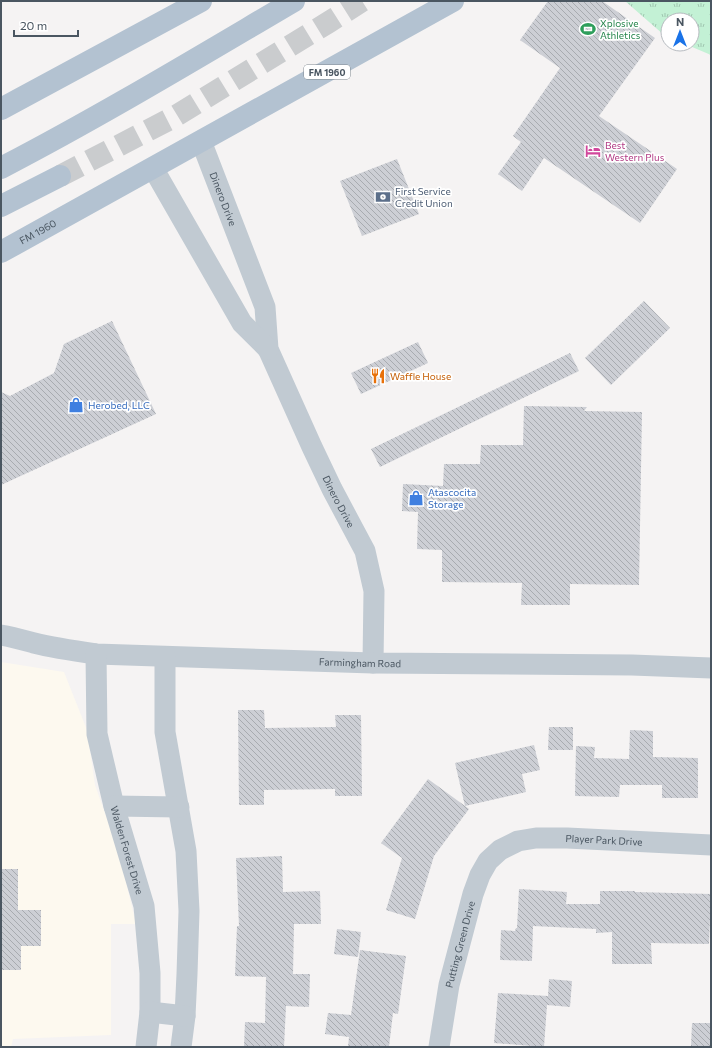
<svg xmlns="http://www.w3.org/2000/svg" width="712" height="1048" font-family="Commissioner,sans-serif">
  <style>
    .commercial { fill: #fdf9ef }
    .grass { fill: url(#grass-tufts) }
    .building { fill: url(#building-back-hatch) }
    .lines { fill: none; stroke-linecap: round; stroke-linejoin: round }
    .major-tunnel { stroke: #caccce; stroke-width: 22; stroke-dasharray: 22 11; stroke-linecap: butt }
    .minor { stroke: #c1cad2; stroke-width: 21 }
    .major { stroke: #b3c2d1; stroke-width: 22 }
    .labels { text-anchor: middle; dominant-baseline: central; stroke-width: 3.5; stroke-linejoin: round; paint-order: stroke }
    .shield { fill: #fff; stroke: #808990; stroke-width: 1 }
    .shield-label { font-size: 9px; font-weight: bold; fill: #4a5661 }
    .leisure-label { font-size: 10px; fill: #27864d; stroke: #fff; text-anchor: start }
    .hotel-label { font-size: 10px; fill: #b23c85; stroke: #fff; text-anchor: start }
    .service-label { font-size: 10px; fill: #4e5e75; stroke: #fff; text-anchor: start }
    .street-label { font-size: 10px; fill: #4a5661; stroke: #fff }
    .food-label { font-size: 10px; fill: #c56008; stroke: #fff; text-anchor: start }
    .shop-label { font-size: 10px; fill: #366cbe; stroke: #fff; text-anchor: start }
  </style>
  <defs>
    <pattern id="grass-tufts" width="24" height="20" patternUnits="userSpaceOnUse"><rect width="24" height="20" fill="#c3f1d5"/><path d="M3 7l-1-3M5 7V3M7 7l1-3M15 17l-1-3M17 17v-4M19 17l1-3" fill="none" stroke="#a0c6b0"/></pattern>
    <pattern id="building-back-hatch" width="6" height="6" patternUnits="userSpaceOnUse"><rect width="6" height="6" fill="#cdcfd5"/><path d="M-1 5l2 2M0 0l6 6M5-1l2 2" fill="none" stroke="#a8abb0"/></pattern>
  </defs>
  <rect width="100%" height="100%" fill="#f5f3f3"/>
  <!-- commercial -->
  <path class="commercial" d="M1,662L64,672L87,730L95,785L119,853L136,924H111V1035L13,1039L11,1047H1Z"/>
  <!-- grass -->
  <path class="grass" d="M625,1H711V55L685,44H692V20H668V37L664,35Z"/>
  <!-- building -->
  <g class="building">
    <path d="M548,1H602L655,38L599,116L677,169L640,223L544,158L522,191L498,174L521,142L513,136L560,68L520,40Z"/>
    <path d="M397,159L419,214L362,236L340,181Z"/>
    <path d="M644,301L670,328L611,385L585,358Z"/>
    <path d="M112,321L156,414L1,485V392L10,396L54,373L64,344Z"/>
    <path d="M418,342L428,363L361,394L351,373Z"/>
    <path d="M570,353L579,371L380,467L371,449Z"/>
    <path d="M524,406L587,407L584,411L642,412L639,585L570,584V605H521L522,583L442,582V550L417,549L418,512L402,511L403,484L443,486L444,464H480L481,445H523Z"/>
    <path d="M238,710H264L265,728L336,727L335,715H361L362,796H335V789L264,790V805H239Z"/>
    <path d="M549,727H573V750H548Z"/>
    <path d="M630,730L653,731V757L698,758V798H662V785H620L619,797L575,796L576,746L595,747L594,758L629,759Z"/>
    <path d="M534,745L540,770L522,774L526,792L465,806L469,809L434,856L415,919L386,910L402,858L381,843L428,779L465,806L455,763Z"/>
    <path d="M282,856L283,892L320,891L321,924H294L293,974H310L309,1007L286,1006L284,1047H244L245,1022L265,1023L266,977L235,976L237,926H239L236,858Z"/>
    <path d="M1,869H18V910H41V946H21V970H1Z"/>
    <path d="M519,889L567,892L566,904H600V891H635V892L711,894L709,944L651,943L652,964H612V932L596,933V929L533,926L532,961L500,960L501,930L515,931L516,928H517Z"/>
    <path d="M337,929L361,932L358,957L334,954Z"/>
    <path d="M360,950L406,956L398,1014L393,1013L389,1047H348L349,1037L325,1034L328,1013L351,1015Z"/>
    <path d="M549,979L572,981L570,1007L547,1005L544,1047L494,1043L498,993L548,996Z"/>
    <path d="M692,1023H711V1047H691Z"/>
  </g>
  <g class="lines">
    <!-- major-tunnel -->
    <path class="major-tunnel" d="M60,176L174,117L329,22L362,1"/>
    <!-- minor -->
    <g class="minor">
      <path id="s1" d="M201,141L265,307L268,349L312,447L332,489L365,551L374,591L373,663"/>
      <path d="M153,168L242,323L268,349"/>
      <path id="s2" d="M1,635C13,637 23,640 34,643C54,648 75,651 96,654L373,663L632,665L711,668"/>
      <path id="s3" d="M96,654L97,734L114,806L144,906L150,973V1012L146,1047"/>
      <path d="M165,657V732L186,851L189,911L187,974L185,1016L181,1047"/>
      <path d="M114,806L179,807"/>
      <path d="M150,1012L185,1016"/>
      <path id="s4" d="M439,1047L449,985L473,894L480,875L488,861L500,850L518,841L536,838H567L711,845"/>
    </g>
    <!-- major -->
    <g class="major">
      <path d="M1,109L201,1"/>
      <path d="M1,168C101,116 197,58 294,1"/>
      <path d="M1,206L60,176"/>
      <path id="s5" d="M1,252L453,1"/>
    </g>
  </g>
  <!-- icons -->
  <defs>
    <g id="stadium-bare" transform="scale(1.2)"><path d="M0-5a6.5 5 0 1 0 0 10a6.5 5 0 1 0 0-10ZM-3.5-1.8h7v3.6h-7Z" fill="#2e9e5b" stroke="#fff" stroke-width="2.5" paint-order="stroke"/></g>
    <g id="hotel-bare" transform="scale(1.2)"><path d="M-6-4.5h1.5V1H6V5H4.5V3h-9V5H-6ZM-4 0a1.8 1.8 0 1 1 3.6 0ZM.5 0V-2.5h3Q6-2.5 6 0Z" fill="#d1479c" stroke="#fff" stroke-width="2.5" paint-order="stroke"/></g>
    <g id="bank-bare" transform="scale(1.2)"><path d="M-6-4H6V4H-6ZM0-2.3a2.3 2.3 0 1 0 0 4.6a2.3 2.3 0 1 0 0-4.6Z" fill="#5c6f8a" stroke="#fff" stroke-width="2.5" paint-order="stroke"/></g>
    <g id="restaurant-bare" transform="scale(1.2)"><path d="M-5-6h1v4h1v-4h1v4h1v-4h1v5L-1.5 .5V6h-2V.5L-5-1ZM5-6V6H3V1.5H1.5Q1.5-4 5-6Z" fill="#e8710a" stroke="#fff" stroke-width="2.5" paint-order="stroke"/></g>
    <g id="shop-bare" transform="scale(1.2)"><path d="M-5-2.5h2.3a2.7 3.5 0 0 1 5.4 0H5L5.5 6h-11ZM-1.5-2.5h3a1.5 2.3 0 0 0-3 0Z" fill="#3f7fe0" stroke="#fff" stroke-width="2.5" paint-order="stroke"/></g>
  </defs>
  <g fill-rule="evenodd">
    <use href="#stadium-bare" x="588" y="29"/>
    <use href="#hotel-bare" x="593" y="151"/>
    <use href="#bank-bare" x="383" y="197"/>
    <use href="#restaurant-bare" x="378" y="376"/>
    <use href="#shop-bare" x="76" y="405"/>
    <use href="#shop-bare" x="416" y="498"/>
  </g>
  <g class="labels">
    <!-- shield labels -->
    <rect class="shield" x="304" y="65" width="46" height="14" rx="3"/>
    <g class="shield-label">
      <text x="327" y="72">FM 1960</text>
    </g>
    <!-- leisure labels -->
    <g class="leisure-label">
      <text x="600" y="23">Xplosive<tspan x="600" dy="12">Athletics</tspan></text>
    </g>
    <!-- hotel labels -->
    <g class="hotel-label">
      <text x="605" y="145">Best<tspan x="605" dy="12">Western Plus</tspan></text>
    </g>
    <!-- service labels -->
    <g class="service-label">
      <text x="395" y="191">First Service<tspan x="395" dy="12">Credit Union</tspan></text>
    </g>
    <!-- street labels -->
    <g class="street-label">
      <text stroke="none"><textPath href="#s1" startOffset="62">Dinero Drive</textPath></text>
      <text stroke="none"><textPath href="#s5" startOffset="42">FM 1960</textPath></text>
      <text stroke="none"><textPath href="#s1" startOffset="388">Dinero Drive</textPath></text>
      <text stroke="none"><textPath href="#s2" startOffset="361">Farmingham Road</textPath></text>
      <text stroke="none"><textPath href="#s4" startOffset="316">Player Park Drive</textPath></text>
      <text stroke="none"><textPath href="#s3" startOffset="200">Walden Forest Drive</textPath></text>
      <text stroke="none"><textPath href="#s4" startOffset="105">Putting Green Drive</textPath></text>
    </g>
    <!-- food labels -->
    <g class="food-label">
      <text x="390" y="376">Waffle House</text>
    </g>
    <!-- shop labels -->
    <g class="shop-label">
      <text x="88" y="405">Herobed, LLC</text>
      <text x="428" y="492">Atascocita<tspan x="428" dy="12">Storage</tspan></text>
    </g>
  </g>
  <!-- border -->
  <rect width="712" height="1048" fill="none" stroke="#4a5661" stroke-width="4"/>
  <!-- north arrow -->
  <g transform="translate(680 32)"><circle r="19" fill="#ffffff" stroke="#b7bbc0"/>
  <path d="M0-3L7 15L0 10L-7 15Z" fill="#1a73e8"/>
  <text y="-6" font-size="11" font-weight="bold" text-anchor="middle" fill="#4a5661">N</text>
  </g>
  <!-- scale -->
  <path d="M14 30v6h64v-6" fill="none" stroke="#4a5661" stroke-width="2"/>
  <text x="20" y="30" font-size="12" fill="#4a5661" stroke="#ffffff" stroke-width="3" paint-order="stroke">20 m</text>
</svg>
